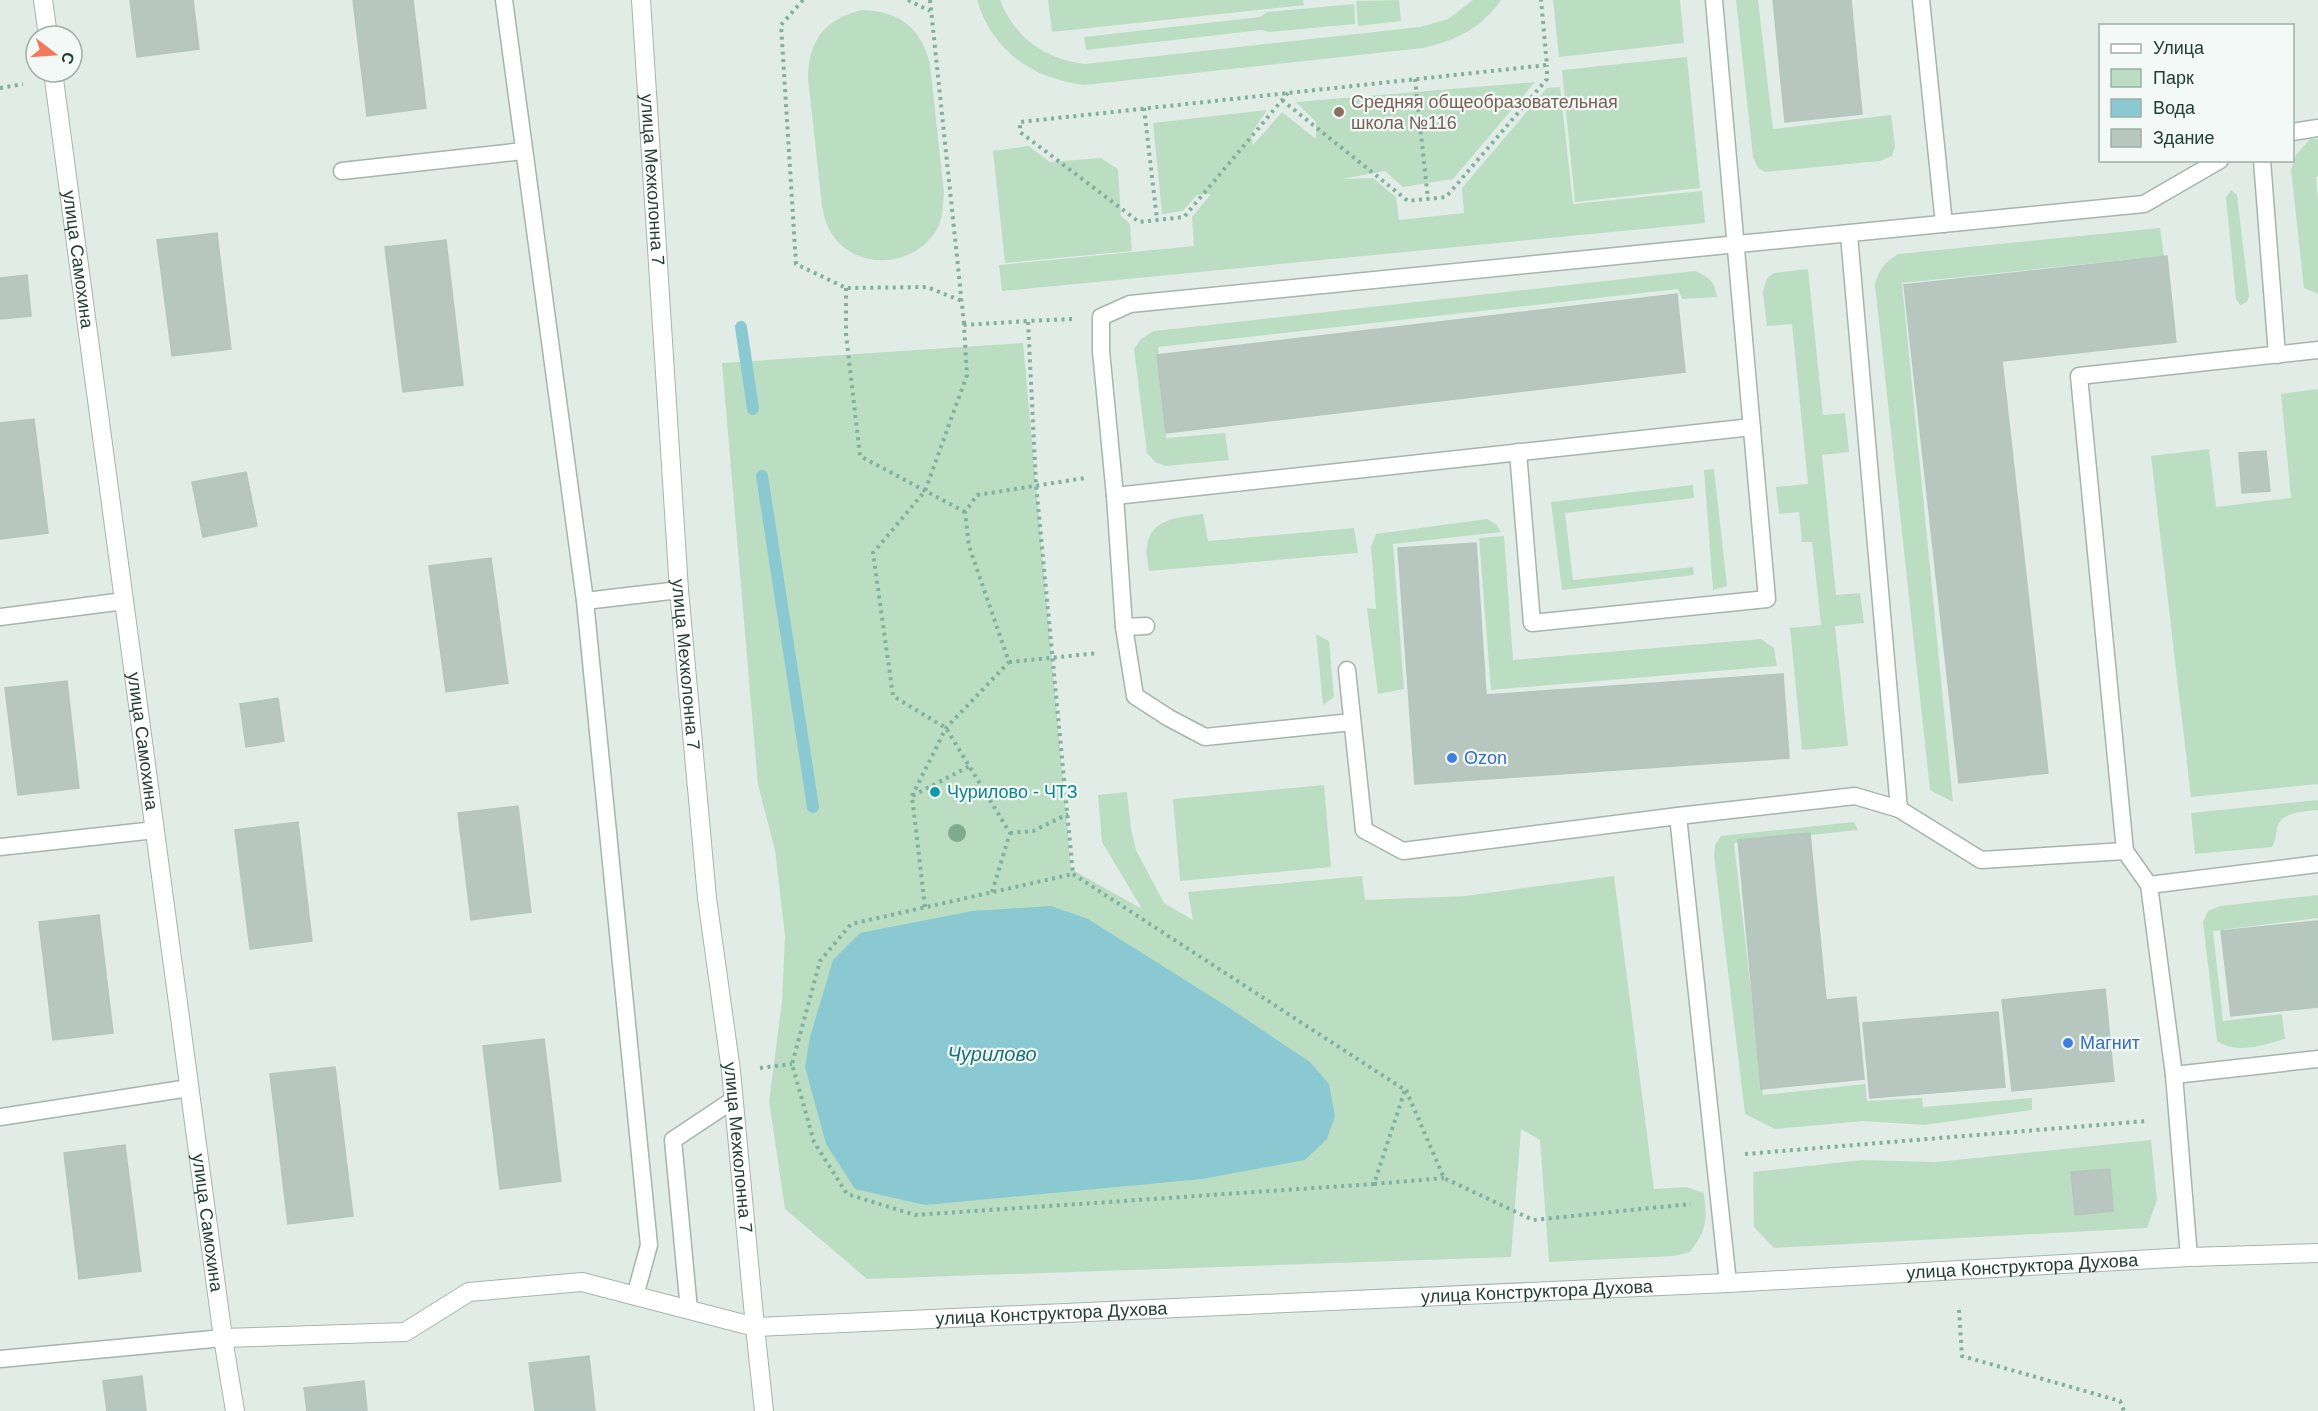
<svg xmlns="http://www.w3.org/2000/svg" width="2318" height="1411" font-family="Helvetica,sans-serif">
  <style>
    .green { fill: #bbdec3 }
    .water { fill: #8ac9d2 }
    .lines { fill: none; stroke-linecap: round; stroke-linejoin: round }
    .stream { stroke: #8ac9d2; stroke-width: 12 }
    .building { fill: #b7c7c0; stroke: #b4c6be; stroke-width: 1.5 }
    .service-casing { stroke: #a5b4ae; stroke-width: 19 }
    .minor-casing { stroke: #a5b4ae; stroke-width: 20 }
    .tertiary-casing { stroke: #a5b4ae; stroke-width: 20 }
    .path { stroke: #82b0a0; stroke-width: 4; stroke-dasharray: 3 4.5; stroke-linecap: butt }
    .service { stroke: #fff; stroke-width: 16 }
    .minor { stroke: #fff; stroke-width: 18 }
    .tertiary { stroke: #fff; stroke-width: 18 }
    .tree { fill: #7eab8e }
    .education-dot { fill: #8d6e63; stroke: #f3f9f6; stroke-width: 2 }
    .shop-dot { fill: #3f7fe0; stroke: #f3f9f6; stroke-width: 2 }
    .culture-dot { fill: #0f9aa8; stroke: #f3f9f6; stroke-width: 2 }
    .labels { text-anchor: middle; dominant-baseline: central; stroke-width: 4.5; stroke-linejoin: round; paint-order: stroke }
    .education-label { font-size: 18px; fill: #785e54; stroke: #f3f9f6; text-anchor: start }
    .street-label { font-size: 18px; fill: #223e35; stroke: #f3f9f6 }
    .shop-label { font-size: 18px; fill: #366cbe; stroke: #f3f9f6; text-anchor: start }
    .culture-label { font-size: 18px; fill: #0d838f; stroke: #f3f9f6; text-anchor: start }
    .water-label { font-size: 20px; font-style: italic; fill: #1c6e7a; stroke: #f3f9f6 }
  </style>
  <rect width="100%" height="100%" fill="#e2ece7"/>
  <!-- green -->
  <g class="green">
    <path d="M977,0H1000C1015,38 1045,59 1085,64L1420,27L1448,19L1473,0H1501C1482,28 1455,41 1423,48L1085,85C1034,80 992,51 977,0Z"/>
    <path d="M1048,0H1303L1304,5L1052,32Z"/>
    <path d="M1399,0L1401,21L1358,26L1356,1Z"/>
    <path d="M1553,0H1680L1684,43L1559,57Z"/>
    <path d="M1736,0H1758L1773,129L1891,115L1895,146L1892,156L1880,161L1765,172L1758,168L1753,157Z"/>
    <path d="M1354,4L1355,24L1269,32L1261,30L1086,50L1084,37L1260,17L1267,12Z"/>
    <path d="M862,10C900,11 921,28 930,64L944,193C943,204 943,215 939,225C920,266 861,273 834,237C827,228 824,217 822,206L808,78C809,39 825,19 862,10Z"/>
    <path d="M1687,57L1700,188L1575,202L1562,70Z"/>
    <path d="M1535,82L1453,179L1403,187L1385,171L1342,179L1373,178L1396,197L1399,220L1464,213L1462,188L1547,88L1560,87L1573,204L1702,191L1705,223L1002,291L999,265L1194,246L1192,217L1211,194L1197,195L1183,211L1162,214L1153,123L1267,110L1251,134L1253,145L1282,112L1316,139V122L1296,102Z"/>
    <path d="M2310,139H2318V176L2316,177L2318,202V294L2304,288L2291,170L2296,155Z"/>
    <path d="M1029,146L1050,162L1101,158L1118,169L1121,216L1130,224L1132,251L1005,263L993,151Z"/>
    <path d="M2231,190L2237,195L2249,296L2247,302L2240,305L2236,299L2226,198Z"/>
    <path d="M2160,228L2164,256L1902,283L1953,802L1930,790L1875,285C1879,269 1884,263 1898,254Z"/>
    <path d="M1808,269L1823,415L1845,413L1849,452L1822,455L1836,595L1860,593L1864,623L1835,626L1848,746L1802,750L1790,628L1821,625L1812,542H1802L1799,512L1779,514L1776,487L1808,484L1792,324L1767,326L1763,292L1767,278L1774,273Z"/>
    <path d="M1695,271C1709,277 1715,281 1717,297L1682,299L1678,289L1158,347L1166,438L1225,433L1229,460L1166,466L1155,462L1147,453L1134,349L1141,339L1154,331Z"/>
    <path d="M1023,343L1071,869L1142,909L1102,842L1098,795L1127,792L1131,829L1136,850L1164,903L1193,920L1188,892L1362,876L1365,900L1465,896L1614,876L1654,1189L1686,1187L1704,1193C1707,1222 1707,1229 1690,1252L1674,1256L1549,1262L1540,1140L1521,1129L1511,1257L867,1279L785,1209L769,1101L782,1001L785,936L775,850L758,785L722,363Z"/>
    <path d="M2318,389V784L2191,797L2151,456L2209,449L2216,507L2291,498L2281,394Z"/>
    <path d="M1714,469L1727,586L1713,590L1704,470Z"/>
    <path d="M1693,485L1694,498L1565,513L1573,580L1693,567L1694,575L1562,590L1551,502Z"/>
    <path d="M1203,514L1208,541L1354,528L1358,553L1149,571C1148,564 1146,555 1147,547C1149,518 1181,517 1203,514Z"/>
    <path d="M1487,519L1497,525L1501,532L1393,544L1404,689L1378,694L1367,608L1376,609L1371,547L1376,534Z"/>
    <path d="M1504,536L1513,660L1761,639L1774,648L1777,666L1491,690L1479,538Z"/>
    <path d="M1316,634L1329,641L1334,697L1323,705Z"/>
    <path d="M1324,785L1331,867L1180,881L1173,799Z"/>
    <path d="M2318,800V810C2304,812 2281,811 2277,828C2276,835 2276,840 2272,847L2195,854L2191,813Z"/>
    <path d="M1854,822L1858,830L1734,843L1763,1095L1865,1084L1867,1101L1922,1098L1923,1107L2032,1098V1110L1924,1125L1863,1121L1775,1129L1745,1114L1714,855L1715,845L1721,836Z"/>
    <path d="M2318,895V918L2213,931L2223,1021L2282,1014L2285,1039C2261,1045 2239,1055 2217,1041L2203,922L2208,911L2220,906Z"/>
    <path d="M2151,1140L2157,1200L2147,1228L1774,1248L1754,1227L1753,1172L1862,1160L1936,1162Z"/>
  </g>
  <!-- water -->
  <path class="water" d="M1051,906L1088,919L1231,1009L1310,1062L1329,1084L1335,1116L1327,1139L1305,1160L1202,1179L925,1205L855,1189L826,1144L805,1067L810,1037L833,960L860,933L972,911Z"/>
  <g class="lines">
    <!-- stream -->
    <g class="stream">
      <path d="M741,327L753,409"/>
      <path d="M762,476L813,807"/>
    </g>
  </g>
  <!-- building -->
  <g class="building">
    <path d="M130,0H193L199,49L137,57Z"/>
    <path d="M353,0H413L426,108L367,116Z"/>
    <path d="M1773,0H1851L1862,114L1785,122Z"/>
    <path d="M217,233L231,349L172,356L157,240Z"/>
    <path d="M446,240L463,385L403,392L385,247Z"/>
    <path d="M2167,256L2176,342L2002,361L2048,773L1959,783L1904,285Z"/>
    <path d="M27,275L31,316L0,319V278Z"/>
    <path d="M1677,294L1685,372L1166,433L1157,355Z"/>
    <path d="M34,419L48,533L0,539V423Z"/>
    <path d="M2266,451L2270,491L2242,493L2239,453Z"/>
    <path d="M246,472L257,526L203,537L192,482Z"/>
    <path d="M1476,543L1486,695L1783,674L1789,758L1415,784L1398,548Z"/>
    <path d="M491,558L508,683L446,692L429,566Z"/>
    <path d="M67,681L79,788L18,795L5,688Z"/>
    <path d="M278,698L284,741L246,747L240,704Z"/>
    <path d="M518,806L531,912L471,920L458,813Z"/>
    <path d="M298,822L312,941L250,949L235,830Z"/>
    <path d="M1810,833L1826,1000L1856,997L1864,1079L1761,1089L1738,840Z"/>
    <path d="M99,915L113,1033L53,1040L39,922Z"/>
    <path d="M2318,921V1007L2231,1016L2221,931Z"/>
    <path d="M2105,989L2114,1081L2012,1091L2002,1000Z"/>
    <path d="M1998,1012L2005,1087L1870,1098L1863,1023Z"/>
    <path d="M544,1039L561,1181L500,1189L483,1046Z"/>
    <path d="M335,1067L353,1216L288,1224L270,1074Z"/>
    <path d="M125,1145L141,1271L79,1279L64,1153Z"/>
    <path d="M2110,1169L2113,1211L2075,1215L2071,1172Z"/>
    <path d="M589,1356L595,1411H535L529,1363Z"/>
    <path d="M142,1376L146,1411H107L103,1381Z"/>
    <path d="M364,1381L367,1411H307L304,1388Z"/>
  </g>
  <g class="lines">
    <!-- service casing -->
    <g class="service-casing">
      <g id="service">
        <path d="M504,0L585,601L649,1245L635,1296"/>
        <path d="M1921,0L1944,224"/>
        <path d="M2292,132L2318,128"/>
        <path d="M2262,160L2277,355"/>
        <path d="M342,171L523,151"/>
        <path d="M1849,235L1899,809"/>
        <path d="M1518,452L1532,623L1767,599L1714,0"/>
        <path d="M1115,496L1752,427"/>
        <path d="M585,601L679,590"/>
        <path d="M0,617L124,601"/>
        <path d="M1124,627L1146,626"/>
        <path d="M1347,670L1364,830L1403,851L1678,816L1855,796L1899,809L1981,860L2125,851"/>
        <path d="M1352,722L1205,737L1169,718L1135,696L1124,627L1115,496L1101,351V317L1130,304L2144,204L2220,160"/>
        <path d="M1678,816L1728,1283"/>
        <path d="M0,847L155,830"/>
        <path d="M2149,885L2125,851L2079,376L2318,350"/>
        <path d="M2174,1075L2318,1059"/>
        <path d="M0,1117L189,1088"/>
        <path d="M2189,1257L2174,1075L2149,885L2318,864"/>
        <path d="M689,1310L673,1140L733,1100"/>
        <path d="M0,1359L223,1338"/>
      </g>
    </g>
    <!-- minor casing -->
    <g class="minor-casing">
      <g id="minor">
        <path d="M43,0L48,36"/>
        <path id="s1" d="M53,72L223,1338L235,1411"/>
        <path d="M223,1338L405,1332L469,1292L582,1282L755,1327L764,1411"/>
      </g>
    </g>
    <!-- tertiary casing -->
    <g class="tertiary-casing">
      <g id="tertiary">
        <path id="s2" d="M641,0L679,590L707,898L731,1071L755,1327L1728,1283L2189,1257L2318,1253"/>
      </g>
    </g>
    <!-- path -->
    <g class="path">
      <path d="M803,0L781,25L796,264L846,288L927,287L962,301"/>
      <path d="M908,0L930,11"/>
      <path d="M930,0L964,324"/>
      <path d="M1415,79L1428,199"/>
      <path d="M0,88L23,84"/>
      <path d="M1288,93L1184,217L1139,222L1020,132V122L1547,65L1541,0"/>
      <path d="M1282,100L1408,201L1446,197L1547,79V65"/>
      <path d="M1144,108L1157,220"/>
      <path d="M846,288V334L860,456L965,512"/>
      <path d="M1072,319L1028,321L1036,484L1073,874"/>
      <path d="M1009,662L1098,653"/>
      <path d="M912,796L946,728L1009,662L969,546L965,512L977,495L1085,478"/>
      <path d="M1010,833L1033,831L1068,814"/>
      <path d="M1073,874L1405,1090L1374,1184L915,1215L847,1194L814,1142L792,1064L820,961L851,924Z"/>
      <path d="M992,892L1010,833L946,728L893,696L873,553L925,491L967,375L964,325L1028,321"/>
      <path d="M925,907L912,796L970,766"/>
      <path d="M760,1068L792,1064"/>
      <path d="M1406,1090L1444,1178L1533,1220L1691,1204"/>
      <path d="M1745,1154L2147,1121"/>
      <path d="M1374,1184L1444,1178"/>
      <path d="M1959,1310L1962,1356L2120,1401L2124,1411"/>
    </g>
    <!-- service -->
    <use href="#service" class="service"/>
    <!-- minor -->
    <use href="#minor" class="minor"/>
    <!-- tertiary -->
    <use href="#tertiary" class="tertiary"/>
  </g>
  <!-- trees -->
  <circle class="tree" cx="957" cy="833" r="9"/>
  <!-- markers -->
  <circle class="education-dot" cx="1339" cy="112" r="6"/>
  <g class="shop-dot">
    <circle cx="1452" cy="758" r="6"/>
    <circle cx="2068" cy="1043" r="6"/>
  </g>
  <circle class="culture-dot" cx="935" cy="792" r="6"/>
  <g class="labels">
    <!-- education labels -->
    <g class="education-label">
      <text x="1351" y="102">Средняя общеобразовательная<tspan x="1351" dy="21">школа №116</tspan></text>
    </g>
    <!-- street labels -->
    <g class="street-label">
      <text stroke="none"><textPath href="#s2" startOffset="180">улица Мехколонна 7</textPath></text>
      <text stroke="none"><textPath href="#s1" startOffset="189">улица Самохина</textPath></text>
      <text stroke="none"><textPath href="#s2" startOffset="666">улица Мехколонна 7</textPath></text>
      <text stroke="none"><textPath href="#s1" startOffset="675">улица Самохина</textPath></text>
      <text stroke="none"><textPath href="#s2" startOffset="1152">улица Мехколонна 7</textPath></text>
      <text stroke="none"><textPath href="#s1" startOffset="1161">улица Самохина</textPath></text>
      <text stroke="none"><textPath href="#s2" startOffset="2601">улица Конструктора Духова</textPath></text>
      <text stroke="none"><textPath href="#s2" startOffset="2115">улица Конструктора Духова</textPath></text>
      <text stroke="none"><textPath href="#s2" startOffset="1629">улица Конструктора Духова</textPath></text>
    </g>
    <!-- shop labels -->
    <g class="shop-label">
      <text x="1464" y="758">Ozon</text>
      <text x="2080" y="1043">Магнит</text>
    </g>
    <!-- culture labels -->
    <g class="culture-label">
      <text x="947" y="792">Чурилово - ЧТЗ</text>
    </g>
    <!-- water labels -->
    <g class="water-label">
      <text x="992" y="1054">Чурилово</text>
    </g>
  </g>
  <!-- legend -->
  <rect x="2099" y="24" width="195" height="138" fill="#f3f9f6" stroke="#9faea9" stroke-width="1.5"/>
  <rect x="2111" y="44" width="30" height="9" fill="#ffffff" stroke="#9faea9" stroke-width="1.5"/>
  <text x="2153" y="54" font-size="18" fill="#223e35">Улица</text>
  <rect x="2111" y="69" width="30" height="18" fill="#bbdec3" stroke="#9faea9" stroke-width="1.5"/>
  <text x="2153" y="84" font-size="18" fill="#223e35">Парк</text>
  <rect x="2111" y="99" width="30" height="18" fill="#8ac9d2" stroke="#9faea9" stroke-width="1.5"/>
  <text x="2153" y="114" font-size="18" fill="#223e35">Вода</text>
  <rect x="2111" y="129" width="30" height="18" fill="#b7c7c0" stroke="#9faea9" stroke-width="1.5"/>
  <text x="2153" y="144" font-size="18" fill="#223e35">Здание</text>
  <!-- north arrow -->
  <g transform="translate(54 54) rotate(107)"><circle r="28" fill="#f3f9f6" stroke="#9faea9" stroke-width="1.5"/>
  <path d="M0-4.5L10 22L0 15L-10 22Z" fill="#f27a5a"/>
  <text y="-9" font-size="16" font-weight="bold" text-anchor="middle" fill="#223e35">С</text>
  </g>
</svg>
